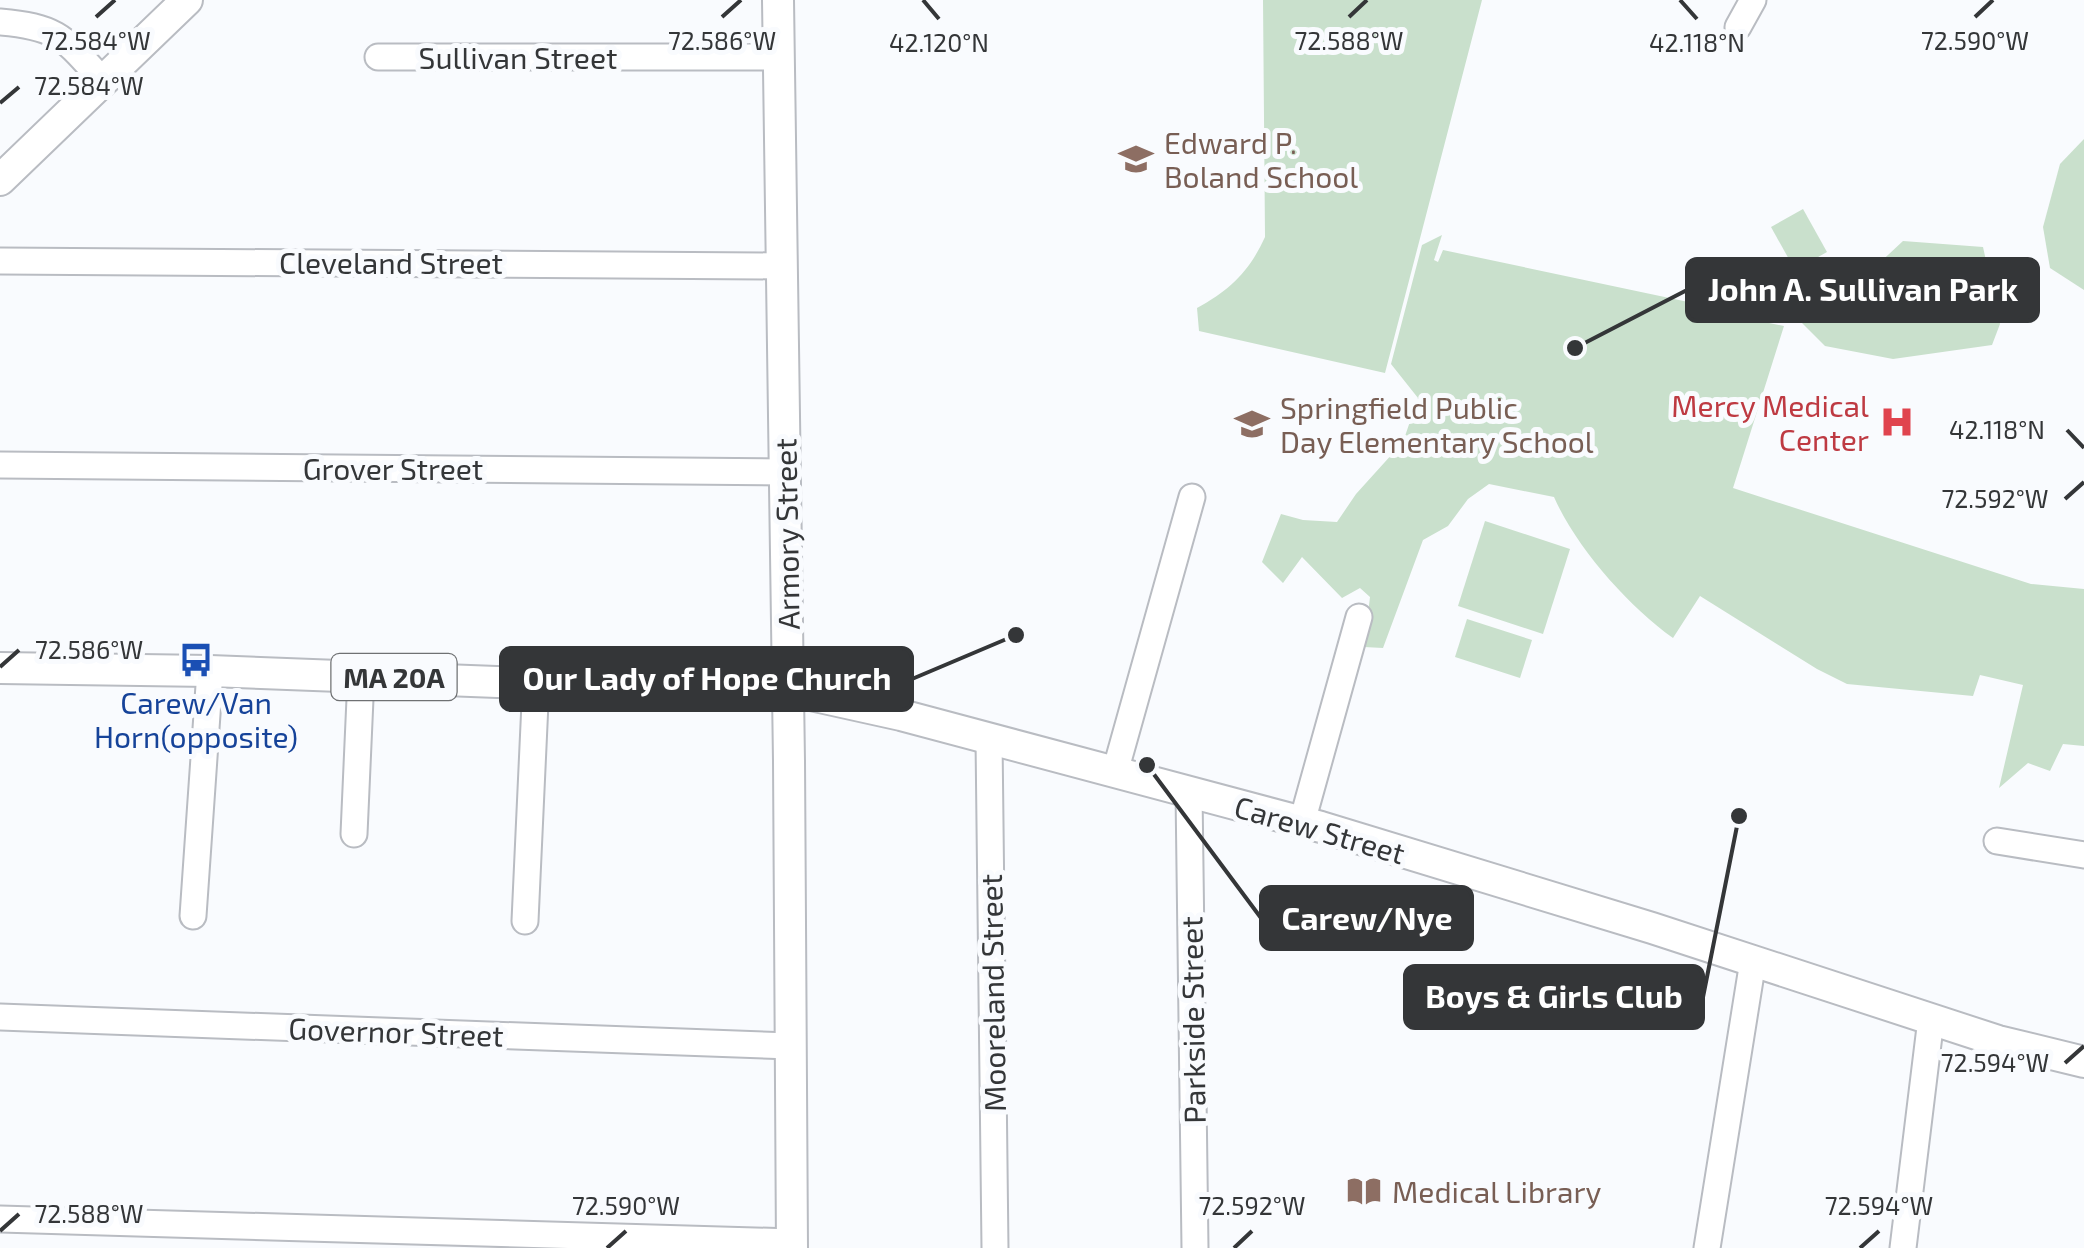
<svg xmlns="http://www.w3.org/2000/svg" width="2084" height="1248" font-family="'Exo 2',sans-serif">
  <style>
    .green { fill: #c9e0cc }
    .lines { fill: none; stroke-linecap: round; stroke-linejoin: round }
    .minor-casing { stroke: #b9bcc2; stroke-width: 29 }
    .major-casing { stroke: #b9bcc2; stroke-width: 34 }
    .minor { stroke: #fff; stroke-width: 25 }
    .major { stroke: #fff; stroke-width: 30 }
    .ticks { fill: none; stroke: #343638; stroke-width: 4 }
    .labels { text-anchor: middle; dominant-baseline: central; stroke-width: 10; stroke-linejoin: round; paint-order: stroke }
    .shield { fill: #f9fbfe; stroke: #6f7173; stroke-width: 2.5 }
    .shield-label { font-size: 28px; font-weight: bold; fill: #343638 }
    .street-label { font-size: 30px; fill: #343638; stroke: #f9fbfe }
    .education-label { font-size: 30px; fill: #785e54; stroke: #f9fbfe; text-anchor: start }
    .health-label { font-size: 30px; fill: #be3a42; stroke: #f9fbfe; text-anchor: end }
    .transit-label { font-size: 30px; fill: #164399; stroke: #f9fbfe }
    .ticks-label { font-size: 25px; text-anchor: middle; fill: #343638; stroke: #f9fbfe; stroke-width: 10; stroke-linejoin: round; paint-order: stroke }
    .leader { fill: none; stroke: #343638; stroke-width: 4 }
    .callout-dot { fill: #343638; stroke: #f9fbfe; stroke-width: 4 }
    .callout { fill: #343638; stroke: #343638; stroke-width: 4 }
    .callout-label { font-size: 32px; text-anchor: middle; font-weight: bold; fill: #fff }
  </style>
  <rect width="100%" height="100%" fill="#f9fbfe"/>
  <!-- green -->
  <g class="green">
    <path d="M1263,0H1482L1385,373L1199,331L1197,308C1230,290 1249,272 1265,237Z"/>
    <path d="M2084,139V290L2050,268L2043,227L2060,164Z"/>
    <path d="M1803,209L1827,252L1795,270L1771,227Z"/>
    <path d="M1442,235L1434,260L1438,262L1443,250L1745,314V318L1784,326L1733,488L2031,584L2084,589V746L2063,744L2050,771L2028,763L1999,788L2023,685L1980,675L1973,696L1847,684L1817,669L1700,596L1673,638C1628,606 1576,547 1554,497L1489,484L1468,499L1448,526L1423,540L1383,648L1364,647L1370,597L1360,588L1342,598L1302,557L1283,583L1262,562L1281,514L1303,520L1337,522L1356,494L1403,442L1418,398L1391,364L1422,245Z"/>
    <path d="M1903,241L1983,247L2000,324L1992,345L1893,359L1825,346L1800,321L1829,310Z"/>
    <path d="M1485,521L1570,549L1543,634L1458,606Z"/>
    <path d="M1467,619L1532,640L1520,678L1455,657Z"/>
  </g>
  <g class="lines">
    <!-- minor casing -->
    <g class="minor-casing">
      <g id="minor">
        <path d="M0,22C59,27 64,38 103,81"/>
        <path d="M1738,27L1753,0"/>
        <path d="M378,57H778"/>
        <path d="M0,261L782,266"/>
        <path d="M0,465L785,472"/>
        <path d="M989,739L995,1248"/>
        <path d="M1115,772L1192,497"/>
        <path d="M1189,792L1195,1248"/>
        <path d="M1302,822L1359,617"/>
        <path d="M354,834L361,676"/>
        <path d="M1997,841L2084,855"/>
        <path d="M193,916L210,671"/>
        <path d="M525,921L536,681"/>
        <path d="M0,1017L791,1046"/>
        <path d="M0,1219L792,1242"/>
        <path d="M1707,1248L1753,961"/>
        <path d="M1903,1248L1931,1019"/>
      </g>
    </g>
    <!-- major casing -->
    <g class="major-casing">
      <g id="major">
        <path d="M778,0L789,761L792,1248"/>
        <path d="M0,180L187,0"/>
        <path d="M0,668L210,671L627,687L788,690L901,715L1321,827L1652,928L1998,1041L2084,1062"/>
      </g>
    </g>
    <!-- minor -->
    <use href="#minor" class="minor"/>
    <!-- major -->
    <use href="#major" class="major"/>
  </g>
  <!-- ticks -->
  <path class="ticks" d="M923,0L939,19M1680,0L1697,19M96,17L115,0M722,17L741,0M1349,17L1367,0M1975,17L1993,0M0,103L19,87M2067,430L2084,448M2065,499L2084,482M0,667L19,650M2065,1063L2084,1046M0,1231L19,1214M607,1248L626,1231M1234,1248L1252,1231M1860,1248L1879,1231"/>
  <!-- icons -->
  <defs>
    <g id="school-bare" transform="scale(2.7)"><path d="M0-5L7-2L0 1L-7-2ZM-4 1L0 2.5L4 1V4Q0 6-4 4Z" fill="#8d6e63" stroke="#f9fbfe" stroke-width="2.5" paint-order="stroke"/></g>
    <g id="hospital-bare" transform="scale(2.7)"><path d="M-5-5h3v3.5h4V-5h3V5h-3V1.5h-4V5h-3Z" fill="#e0444e" stroke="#f9fbfe" stroke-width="2.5" paint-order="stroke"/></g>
    <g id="bus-bare" transform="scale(2.7)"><path d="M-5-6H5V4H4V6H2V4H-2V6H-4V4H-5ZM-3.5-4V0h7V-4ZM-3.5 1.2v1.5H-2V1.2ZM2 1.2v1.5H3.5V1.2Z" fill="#1a4fb4" stroke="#f9fbfe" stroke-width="2.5" paint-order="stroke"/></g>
    <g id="library-bare" transform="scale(2.7)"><path d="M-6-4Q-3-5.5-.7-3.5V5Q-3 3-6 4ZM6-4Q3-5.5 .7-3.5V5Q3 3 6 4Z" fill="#8d6e63" stroke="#f9fbfe" stroke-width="2.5" paint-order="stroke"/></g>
  </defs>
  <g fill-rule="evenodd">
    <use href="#school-bare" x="1136" y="159"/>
    <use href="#hospital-bare" x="1897" y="422"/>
    <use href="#school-bare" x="1252" y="424"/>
    <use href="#bus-bare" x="196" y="660"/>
    <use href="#library-bare" x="1364" y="1191"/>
  </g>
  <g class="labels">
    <!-- shield labels -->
    <rect class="shield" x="331.5" y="654" width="125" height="46" rx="8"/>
    <g class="shield-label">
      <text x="394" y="677">MA 20A</text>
    </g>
    <!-- street labels -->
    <g class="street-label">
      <text x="518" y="57">Sullivan Street</text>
      <text x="391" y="262">Cleveland Street</text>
      <text x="393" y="468">Grover Street</text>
      <text transform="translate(786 534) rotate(-91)">Armory Street</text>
      <text transform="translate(1320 829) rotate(16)">Carew Street</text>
      <text transform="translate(992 993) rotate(-91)">Mooreland Street</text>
      <text transform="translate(1192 1020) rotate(-91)">Parkside Street</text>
      <text transform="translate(396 1031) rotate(2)">Governor Street</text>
    </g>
    <!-- education labels -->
    <g class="education-label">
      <text x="1164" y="142">Edward P.<tspan x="1164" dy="34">Boland School</tspan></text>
      <text x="1280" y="407">Springfield Public<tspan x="1280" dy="34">Day Elementary School</tspan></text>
      <text x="1392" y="1191">Medical Library</text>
    </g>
    <!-- health labels -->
    <g class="health-label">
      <text x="1869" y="405">Mercy Medical<tspan x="1869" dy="34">Center</tspan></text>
    </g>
    <!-- transit labels -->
    <g class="transit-label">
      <text x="196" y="702">Carew/Van<tspan x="196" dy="34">Horn(opposite)</tspan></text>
    </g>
  </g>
  <g class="ticks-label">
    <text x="96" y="50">72.584°W</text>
    <text x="722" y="50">72.586°W</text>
    <text x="1349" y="50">72.588°W</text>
    <text x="1975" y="50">72.590°W</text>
    <text x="939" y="52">42.120°N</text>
    <text x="1697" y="52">42.118°N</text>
    <text x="89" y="95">72.584°W</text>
    <text x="1997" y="439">42.118°N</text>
    <text x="1995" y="508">72.592°W</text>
    <text x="89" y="659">72.586°W</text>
    <text x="1995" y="1072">72.594°W</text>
    <text x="626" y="1215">72.590°W</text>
    <text x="1252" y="1215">72.592°W</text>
    <text x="1879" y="1215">72.594°W</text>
    <text x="89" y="1223">72.588°W</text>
  </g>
  <!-- callouts -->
  <path class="leader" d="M1575 348L1687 290M1016 635L912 679M1147 765L1261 918M1739 816L1703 997"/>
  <g class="callout-dot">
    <circle cx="1575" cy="348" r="10"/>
    <circle cx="1016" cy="635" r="10"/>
    <circle cx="1147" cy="765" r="10"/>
    <circle cx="1739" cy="816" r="10"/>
  </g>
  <g class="callout">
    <rect x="1687" y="259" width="351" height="62" rx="10"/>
    <rect x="501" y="648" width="411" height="62" rx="10"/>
    <rect x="1261" y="887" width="211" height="62" rx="10"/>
    <rect x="1405" y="966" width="298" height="62" rx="10"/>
  </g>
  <g class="callout-label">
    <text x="1863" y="301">John A. Sullivan Park</text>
    <text x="707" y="690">Our Lady of Hope Church</text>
    <text x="1367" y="930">Carew/Nye</text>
    <text x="1554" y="1008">Boys &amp; Girls Club</text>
  </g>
</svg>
